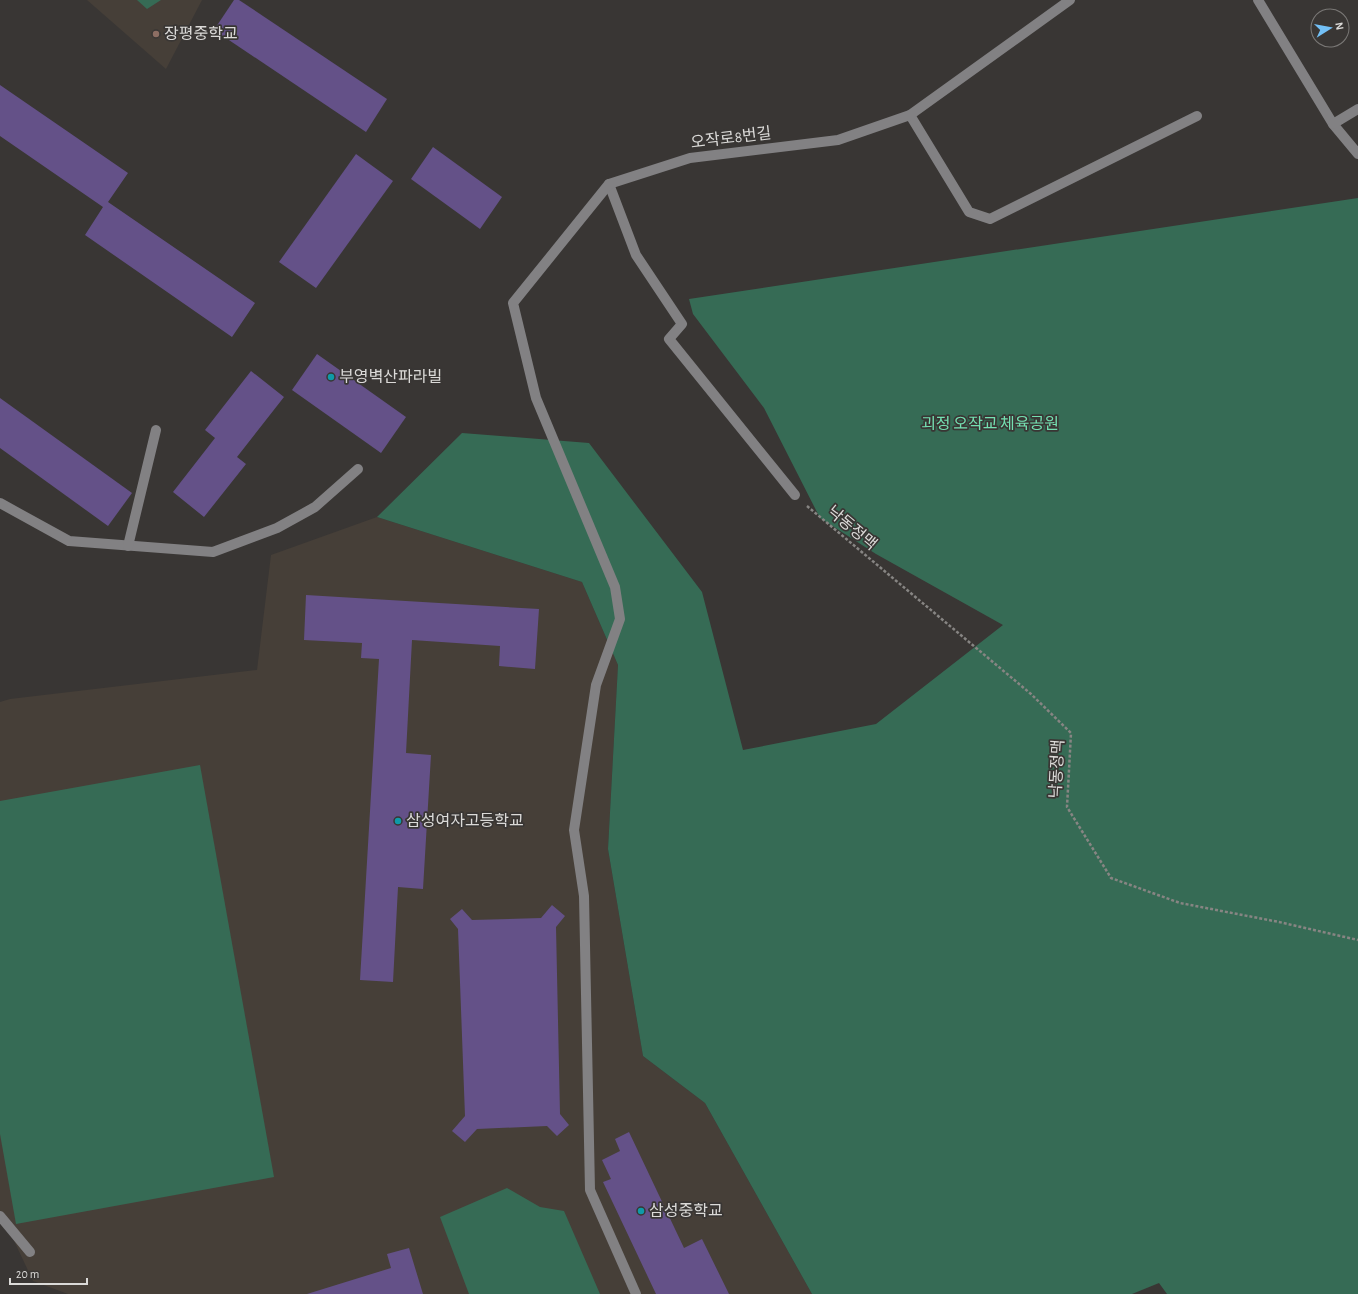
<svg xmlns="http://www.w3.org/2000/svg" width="1358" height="1294" font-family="'Alegreya Sans','Noto Sans KR',sans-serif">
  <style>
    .built { fill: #463f38 }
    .green { fill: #366b55 }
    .building { fill: #645188 }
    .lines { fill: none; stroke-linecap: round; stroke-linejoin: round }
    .path { stroke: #878583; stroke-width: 2.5; stroke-dasharray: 3 2; stroke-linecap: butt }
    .minor { stroke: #828183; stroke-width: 10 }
    .education-dot { fill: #8d6e63; stroke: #393634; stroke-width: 1.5 }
    .culture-dot { fill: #0f9aa8; stroke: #393634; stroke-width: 1.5 }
    .labels { text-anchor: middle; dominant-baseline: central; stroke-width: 3.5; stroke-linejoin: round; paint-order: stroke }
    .poi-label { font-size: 16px; fill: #dbdad8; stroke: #393634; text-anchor: start }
    .street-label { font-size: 16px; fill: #dbdad8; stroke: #393634 }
    .park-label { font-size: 16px; fill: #74dfb1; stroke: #393634 }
  </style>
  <rect width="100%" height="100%" fill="#393634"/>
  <!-- built -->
  <g class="built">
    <path d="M87,0H202L166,69Z"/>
    <path d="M377,517L582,582L618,665L608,849L643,1056L705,1103L812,1294H68L33,1281L0,1211V702L10,699L257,670L271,555Z"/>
  </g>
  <!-- green -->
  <g class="green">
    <path d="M137,0H161L147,9Z"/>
    <path d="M1358,198V1294H1167L1159,1283L1132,1294H812L705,1103L643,1056L608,849L618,665L582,582L377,517L462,433L589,443L702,592L743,750L876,724L1003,625L876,554L820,518L764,408L693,314L689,299Z"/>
    <path d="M200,765L274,1177L16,1224L0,1134V801Z"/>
    <path d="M507,1188L540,1207L564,1211L600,1294H469L440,1217Z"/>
  </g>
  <!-- building -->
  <g class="building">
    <path d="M234,0H239L387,99L366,132L214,30Z"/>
    <path d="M0,85L128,173L108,202L255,303L232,337L85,235L103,207L0,136Z"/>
    <path d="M433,147L502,197L480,229L411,179Z"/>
    <path d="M356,154L393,181L316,288L279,262Z"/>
    <path d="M317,354L406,417L381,453L292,390Z"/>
    <path d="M251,371L284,397L237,457L246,464L204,517L173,492L215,438L205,430Z"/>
    <path d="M0,398L132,493L108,526L0,448Z"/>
    <path d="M306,595L539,609L535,669L499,666L500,646L412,640L406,753L431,755L423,889L398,887L393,982L360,980L379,659L361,658L362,643L304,640Z"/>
    <path d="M552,905L565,916L556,927L560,1114L569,1125L557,1136L547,1126L477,1129L465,1142L452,1131L465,1116L458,929L450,919L462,909L472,920L541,918Z"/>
    <path d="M629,1132L684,1248L702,1239L729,1294H656L603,1182L611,1179L602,1160L620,1151L615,1139Z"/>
    <path d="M409,1248L423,1294H307L391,1268L387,1254Z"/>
  </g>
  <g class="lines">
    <!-- path -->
    <path class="path" d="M807,506L1031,694L1071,733L1067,807L1111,878L1180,903L1279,922L1358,940"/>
    <!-- minor -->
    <g class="minor">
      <path d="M1258,0L1333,124L1358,154"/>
      <path d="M910,115L969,212L990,219L1197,116"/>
      <path d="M1333,124L1358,109"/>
      <path d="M609,184L636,255L682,324L669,339L795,495"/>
      <path d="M0,503L69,541L213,552L277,528L315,507L358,469"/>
      <path d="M128,546L156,430"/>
      <path d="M0,1216L30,1252"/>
      <path d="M636,1294L590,1190L584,896L574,830L596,685L620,619L615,587L536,398L513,303L609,184L690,158L838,140L910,115L1070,0"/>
    </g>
  </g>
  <!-- markers -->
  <circle class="education-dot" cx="156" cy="34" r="4"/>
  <g class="culture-dot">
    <circle cx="331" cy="377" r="4"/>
    <circle cx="398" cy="821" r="4"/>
    <circle cx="641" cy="1211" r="4"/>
  </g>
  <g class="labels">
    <!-- poi labels -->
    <g class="poi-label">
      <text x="164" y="34">장평중학교</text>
      <text x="339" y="377">부영벽산파라빌</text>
      <text x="406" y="821">삼성여자고등학교</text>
      <text x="649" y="1211">삼성중학교</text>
    </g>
    <!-- street labels -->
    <g class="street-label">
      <text transform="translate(731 138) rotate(-7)">오작로8번길</text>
      <text transform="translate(852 528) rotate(40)">낙동정맥</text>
      <text transform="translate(1057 769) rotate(-87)">낙동정맥</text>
    </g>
    <!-- park labels -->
    <g class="park-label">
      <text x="990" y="424">괴정 오작교 체육공원</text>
    </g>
  </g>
  <!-- north arrow -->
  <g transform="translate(1330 28) rotate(79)"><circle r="19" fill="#393634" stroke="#7a7876"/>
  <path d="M0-3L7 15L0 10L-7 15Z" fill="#73c0f6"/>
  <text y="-6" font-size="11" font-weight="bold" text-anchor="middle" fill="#dbdad8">N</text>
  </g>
  <!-- scale -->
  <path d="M10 1278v6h77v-6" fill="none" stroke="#dbdad8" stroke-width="2"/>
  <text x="16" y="1278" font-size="12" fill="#dbdad8" stroke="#393634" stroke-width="3" paint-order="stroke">20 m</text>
</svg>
